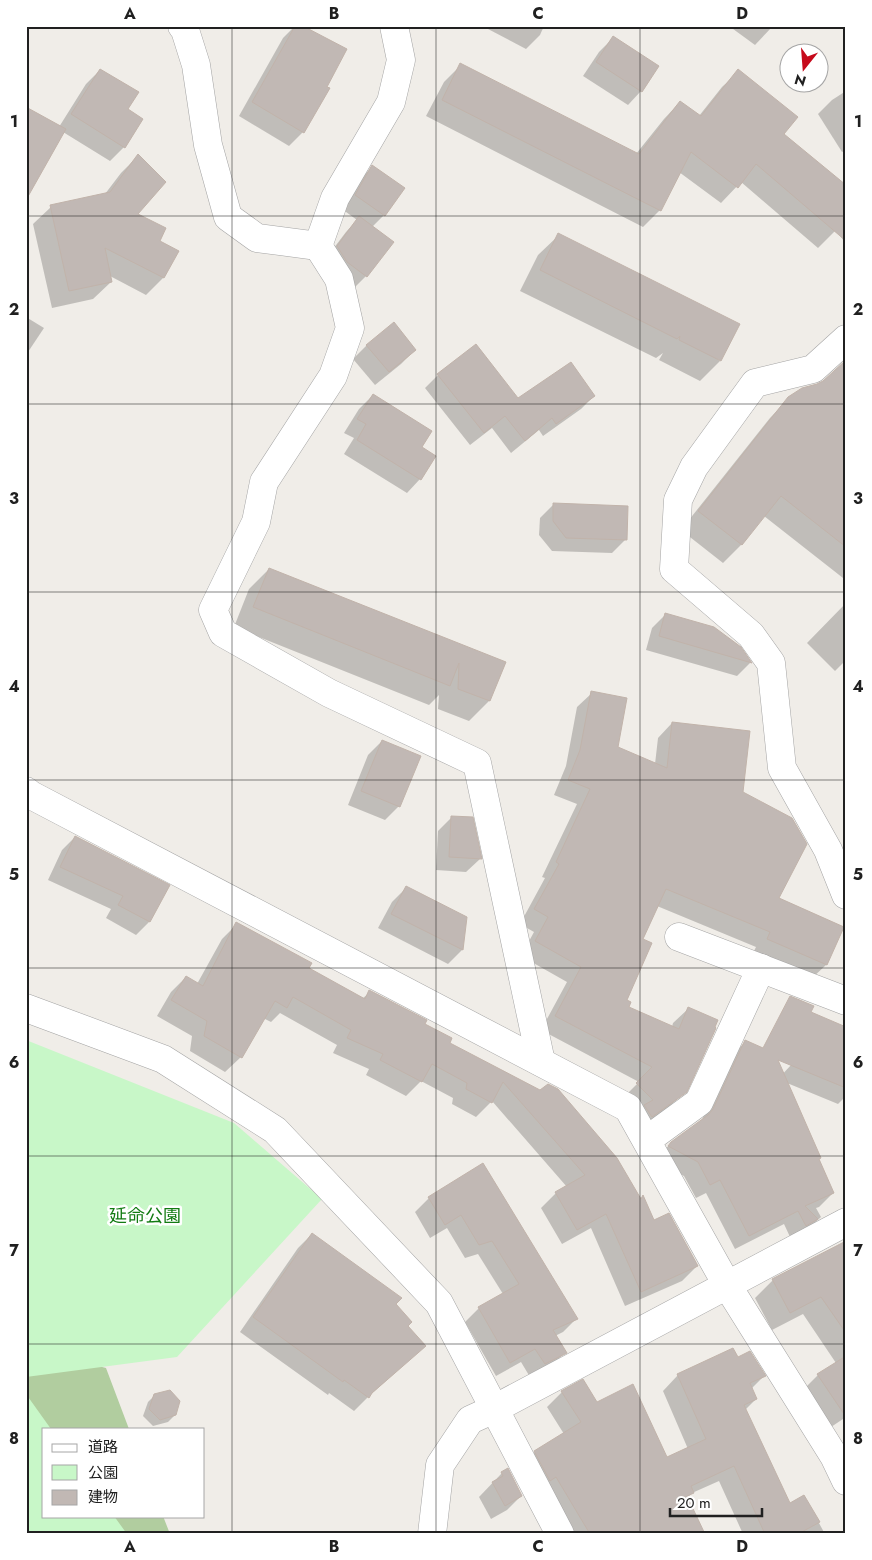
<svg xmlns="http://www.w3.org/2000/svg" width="872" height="1560" font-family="Jost,'Noto Sans JP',sans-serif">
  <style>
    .forest { fill: #b1cd9f }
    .park { fill: #c8f7c8 }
    .shadow { fill: #0003 }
    .building { fill: #c1b8b4; stroke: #c1b3aa }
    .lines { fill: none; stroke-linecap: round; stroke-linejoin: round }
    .minor-casing { stroke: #a4a4a4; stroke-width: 29 }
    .minor { stroke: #fff; stroke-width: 28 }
    .grid { fill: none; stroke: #202020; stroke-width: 1; stroke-opacity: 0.55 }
    .labels { text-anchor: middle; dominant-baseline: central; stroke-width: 5; stroke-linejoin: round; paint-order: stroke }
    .park-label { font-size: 18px; fill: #127b12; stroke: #fff }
    .neatline { fill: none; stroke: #202020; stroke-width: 2 }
    .grid-label { font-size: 16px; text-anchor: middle; font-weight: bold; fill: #202020 }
  </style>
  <rect width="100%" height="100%" fill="#f0ede8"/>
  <!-- forest -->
  <path class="forest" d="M26,1347L106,1368L129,1429H44V1516H163L170,1534H26Z"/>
  <!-- park -->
  <g class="park">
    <path d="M26,1040L234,1123L322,1199L177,1357L26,1377Z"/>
    <path d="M26,1394L51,1429H44V1516H114L127,1534H26Z"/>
  </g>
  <!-- shadow -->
  <g class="shadow">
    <path d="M295,26H300L303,132L289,146L239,116L283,38Z"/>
    <path d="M489,26H544L540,35L526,49L488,29Z"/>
    <path d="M729,26H773L755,45Z"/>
    <path d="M613,38L641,91L628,105L583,76L599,52Z"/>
    <path d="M461,65L636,154L664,119L680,102L699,116L722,87L739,71L783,134L846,187V244L836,230L818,248L741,182L721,203L679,172L660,210L643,227L426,116L444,82Z"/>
    <path d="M100,70L126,110L141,119L124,147L110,161L63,132L59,127L86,84Z"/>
    <path d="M846,91V150L842,152L818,114L832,100Z"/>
    <path d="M138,156L136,214L158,242L177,251L163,278L146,295L110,276L111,282L93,299L52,308L33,224L51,207L105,194L121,173Z"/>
    <path d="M373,166L384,215L372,227L366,276L352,290L324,261L346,232L357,220L342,209L359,180Z"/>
    <path d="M559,235L720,361L700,381L659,360L663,353L656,358L520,291L538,255Z"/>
    <path d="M26,317L44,328L26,355Z"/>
    <path d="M367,345L415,350L401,364L375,385L353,359Z"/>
    <path d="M846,362V575L843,578L764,516L741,545L723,563L681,530L770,418L789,398L824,382Z"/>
    <path d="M438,375L518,400L594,396L581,409L543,436L539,430L511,453L492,428L470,445L425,388Z"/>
    <path d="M373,395L420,447V479L407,493L344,454L354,438L344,433L359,409Z"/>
    <path d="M554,504L626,539L612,553L552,551L539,535L540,518Z"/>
    <path d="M269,569L504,663L489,701L469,721L438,709L439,695L429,705L234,627L249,589Z"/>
    <path d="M846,603V665L843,663L835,671L807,643Z"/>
    <path d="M666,614L740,648L750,663L737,676L646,650L652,628Z"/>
    <path d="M592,693L617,748L655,764L658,738L672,723L741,793L778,898L843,927L826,965L811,979L753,953L756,947L657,906L642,940L626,1001L627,1008L672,1027L673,1023L688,1009L685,1091L670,1106L637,1131L623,1098L639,1082L541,1030L567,982L521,956L534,932L520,924L545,878L542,877L577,804L554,795L566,766L577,707Z"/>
    <path d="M382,741L399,806L385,820L348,805L368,755Z"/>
    <path d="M452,817L480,859L466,872L436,870L438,831Z"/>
    <path d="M75,837L168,886L149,922L136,935L106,918L111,909L48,880L62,850Z"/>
    <path d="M406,888L466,918L462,950L448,964L378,928L392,902Z"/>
    <path d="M237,924L308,968L362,999L370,992L423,1025L448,1044L541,1092L640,1200L642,1197L653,1221L697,1266L682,1281L625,1306L591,1228L562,1244L541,1208L556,1193L567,1187L492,1101L476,1117L452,1104L453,1098L421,1081L406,1096L366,1075L369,1069L333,1053L337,1045L280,1013L271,1022L263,1018L241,1057L225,1072L190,1051L192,1036L157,1016L171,992L186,977L197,984L222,939Z"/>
    <path d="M846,1028V1096L838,1104L787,1083L833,1193L819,1207L816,1208L821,1217L807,1230L791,1239L784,1224L735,1249L706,1193L696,1198L684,1176L655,1160L671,1143L701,1122L731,1056L745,1042L778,1079L818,1036Z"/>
    <path d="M483,1165L576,1319L563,1332L555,1336L565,1352L552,1366L530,1377L521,1362L496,1376L465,1322L479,1308L503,1294L478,1254L465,1258L447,1228L430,1238L415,1212L429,1198Z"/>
    <path d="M312,1234L394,1304L406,1326L410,1359L369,1396L354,1411L329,1393L328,1395L240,1332L298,1248Z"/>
    <path d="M846,1254V1417L825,1431L800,1393L818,1375L836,1363L803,1314L772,1330L755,1298L773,1280Z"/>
    <path d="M737,1358L764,1376L751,1389L756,1399L745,1410L789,1504L804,1496L825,1534H743L719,1481L692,1493L687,1498L695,1534H566L520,1468L535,1452L564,1434L547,1407L562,1392L597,1403L666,1459L688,1449L663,1391L678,1375Z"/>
    <path d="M155,1395L175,1415L168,1422L153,1426L143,1416L148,1402Z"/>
    <path d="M502,1473L521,1496L507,1510L491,1519L479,1497Z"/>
  </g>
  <!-- building -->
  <g class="building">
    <path d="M295,26H303L347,49L327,87L330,88L304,133L252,102Z"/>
    <path d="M613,36L659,66L642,92L596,62Z"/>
    <path d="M460,63L639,154L680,101L701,116L738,69L798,117L784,134L846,185V241L756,164L738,188L691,152L661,211L442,100Z"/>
    <path d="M100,69L139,92L128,109L143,119L125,148L71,114Z"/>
    <path d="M26,107L66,129L26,200Z"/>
    <path d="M138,154L166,182L138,214L166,228L160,241L179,251L164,278L105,248L112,282L69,291L50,205L110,192Z"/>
    <path d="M372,165L405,188L385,216L355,195Z"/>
    <path d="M359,216L394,242L367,277L347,262L337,246Z"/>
    <path d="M558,233L740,324L721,361L679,340L680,336L677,339L540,270Z"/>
    <path d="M394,322L416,350L389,372L366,345Z"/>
    <path d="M476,344L518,398L571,362L595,396L556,424L552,418L525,441L505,416L484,433L437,374Z"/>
    <path d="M846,360V547L781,496L742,545L698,511L788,397L802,388L817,384L823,381Z"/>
    <path d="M373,394L432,431L422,447L436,456L421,480L357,440L366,424L357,419Z"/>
    <path d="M553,503L628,506L627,540L566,538L553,521Z"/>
    <path d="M269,568L506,662L490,701L458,689L459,663L450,686L253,607Z"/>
    <path d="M665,613L714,627L741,647L752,663L659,636Z"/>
    <path d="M591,691L627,698L618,747L667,768L672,722L750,731L743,792L792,818L807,844L779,898L844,927L827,965L767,939L770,932L666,889L643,939L652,943L627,1000L631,1002L629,1007L679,1029L688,1007L718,1020L715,1027L716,1028L687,1092L652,1117L644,1105L653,1100L636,1083L652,1067L555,1016L581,967L535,941L548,917L534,909L559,864L556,862L590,789L568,780L580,750Z"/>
    <path d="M382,740L421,756L400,807L361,791Z"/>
    <path d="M451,816L473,817L482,859L449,857Z"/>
    <path d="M75,836L170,885L150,922L118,905L123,896L60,867Z"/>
    <path d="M406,886L467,917L463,950L391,914Z"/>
    <path d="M236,922L312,963L309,968L365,999L369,990L427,1020L425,1024L452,1038L450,1043L540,1090L548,1084L558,1089L617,1158L641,1199L643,1195L654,1220L669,1213L698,1266L641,1292L606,1214L577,1230L555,1192L585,1175L503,1082L492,1103L466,1089L467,1083L432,1064L422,1082L380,1060L383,1054L347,1038L351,1030L293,997L287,1008L275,1001L242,1058L204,1036L207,1021L171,1000L186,976L203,986Z"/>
    <path d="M790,996L814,1006L811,1012L846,1027V1088L778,1060L821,1158L819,1159L834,1193L805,1206L818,1219L806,1226L798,1211L749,1236L720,1180L710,1185L698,1162L668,1146L671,1142L708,1115L713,1109L745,1040L763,1048Z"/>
    <path d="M483,1163L578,1319L553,1330L567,1353L545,1364L535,1349L510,1363L478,1307L519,1284L492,1241L479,1245L461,1215L445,1225L428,1197Z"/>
    <path d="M312,1233L402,1298L396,1304L412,1322L408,1326L426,1346L372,1393L369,1398L344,1380L343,1382L253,1317Z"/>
    <path d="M846,1241V1333L821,1297L790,1313L772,1279Z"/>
    <path d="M733,1348L738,1357L750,1351L766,1376L750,1383L757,1399L744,1405L790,1503L804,1495L820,1522L798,1534H765L734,1466L691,1486L694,1493L687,1496L705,1534H590L556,1477L550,1481L534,1451L581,1422L561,1391L583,1379L597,1402L633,1384L667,1457L706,1439L677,1374Z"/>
    <path d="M846,1356V1417L817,1374Z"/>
    <path d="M170,1390L180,1401L176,1415L160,1420L149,1409L154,1394Z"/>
    <path d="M508,1468L522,1496L505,1506L492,1482L503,1476L501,1472Z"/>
  </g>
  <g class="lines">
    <!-- minor casing -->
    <g class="minor-casing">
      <g id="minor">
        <path d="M182,26L185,30L196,65L208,145L228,217L257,238L318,246"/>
        <path d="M318,246L339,279L350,328L333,376L264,482L256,522L213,610L223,633L329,693L477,763L541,1062"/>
        <path d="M318,246L335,198L391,102L401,60L394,26"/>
        <path d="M846,339L813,369L755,383L694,467L678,500L674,569L751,635L771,663L782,768L828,850L846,895"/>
        <path d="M26,791L31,795L628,1108L727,1285L834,1456L846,1481"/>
        <path d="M679,937L846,1001"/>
        <path d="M26,1008L163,1059L275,1130L439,1303L560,1534"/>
        <path d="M647,1140L699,1102L761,968"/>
        <path d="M432,1534L440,1465L470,1420L494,1409L846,1222"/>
      </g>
    </g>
    <!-- minor -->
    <use href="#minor" class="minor"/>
  </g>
  <!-- grid -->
  <path class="grid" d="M232,26V1534M436,26V1534M640,26V1534M26,216H846M26,404H846M26,592H846M26,780H846M26,968H846M26,1156H846M26,1344H846"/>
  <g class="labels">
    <!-- park labels -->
    <g class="park-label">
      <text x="145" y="1216">延命公園</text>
    </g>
  </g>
  <!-- border -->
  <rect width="872" height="1560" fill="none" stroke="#ffffff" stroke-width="55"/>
  <!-- legend -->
  <rect x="42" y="1428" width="162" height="90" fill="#ffffff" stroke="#a6a6a6"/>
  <rect x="52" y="1444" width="25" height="8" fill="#ffffff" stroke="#a6a6a6"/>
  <text x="88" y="1452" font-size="15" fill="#202020">道路</text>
  <rect x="52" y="1465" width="25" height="15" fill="#c8f7c8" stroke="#a6a6a6"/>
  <text x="88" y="1478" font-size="15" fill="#202020">公園</text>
  <rect x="52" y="1490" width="25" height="15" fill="#c1b8b4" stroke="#a6a6a6"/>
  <text x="88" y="1502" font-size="15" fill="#202020">建物</text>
  <!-- north arrow -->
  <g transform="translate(804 68) rotate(197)"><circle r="24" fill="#ffffff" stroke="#a6a6a6"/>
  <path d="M0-4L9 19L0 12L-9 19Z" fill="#c60a1b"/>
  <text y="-8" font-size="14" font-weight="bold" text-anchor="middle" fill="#202020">N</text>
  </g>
  <!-- scale -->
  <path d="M670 1508v8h92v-8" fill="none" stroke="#202020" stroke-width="2.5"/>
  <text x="677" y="1508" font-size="15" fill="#202020" stroke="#ffffff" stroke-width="4" paint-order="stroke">20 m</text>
  <rect x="28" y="28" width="816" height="1504" class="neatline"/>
  <g class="grid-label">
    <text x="130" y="19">A</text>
    <text x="334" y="19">B</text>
    <text x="538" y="19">C</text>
    <text x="742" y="19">D</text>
    <text x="14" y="127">1</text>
    <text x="858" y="127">1</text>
    <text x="14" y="315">2</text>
    <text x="858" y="315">2</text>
    <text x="14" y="504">3</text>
    <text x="858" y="504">3</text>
    <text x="14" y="692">4</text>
    <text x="858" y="692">4</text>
    <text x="14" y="880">5</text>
    <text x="858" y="880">5</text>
    <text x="14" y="1068">6</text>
    <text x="858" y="1068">6</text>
    <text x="14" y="1256">7</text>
    <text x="858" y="1256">7</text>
    <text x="14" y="1444">8</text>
    <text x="858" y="1444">8</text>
    <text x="130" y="1552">A</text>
    <text x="334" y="1552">B</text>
    <text x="538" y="1552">C</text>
    <text x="742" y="1552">D</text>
  </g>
</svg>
